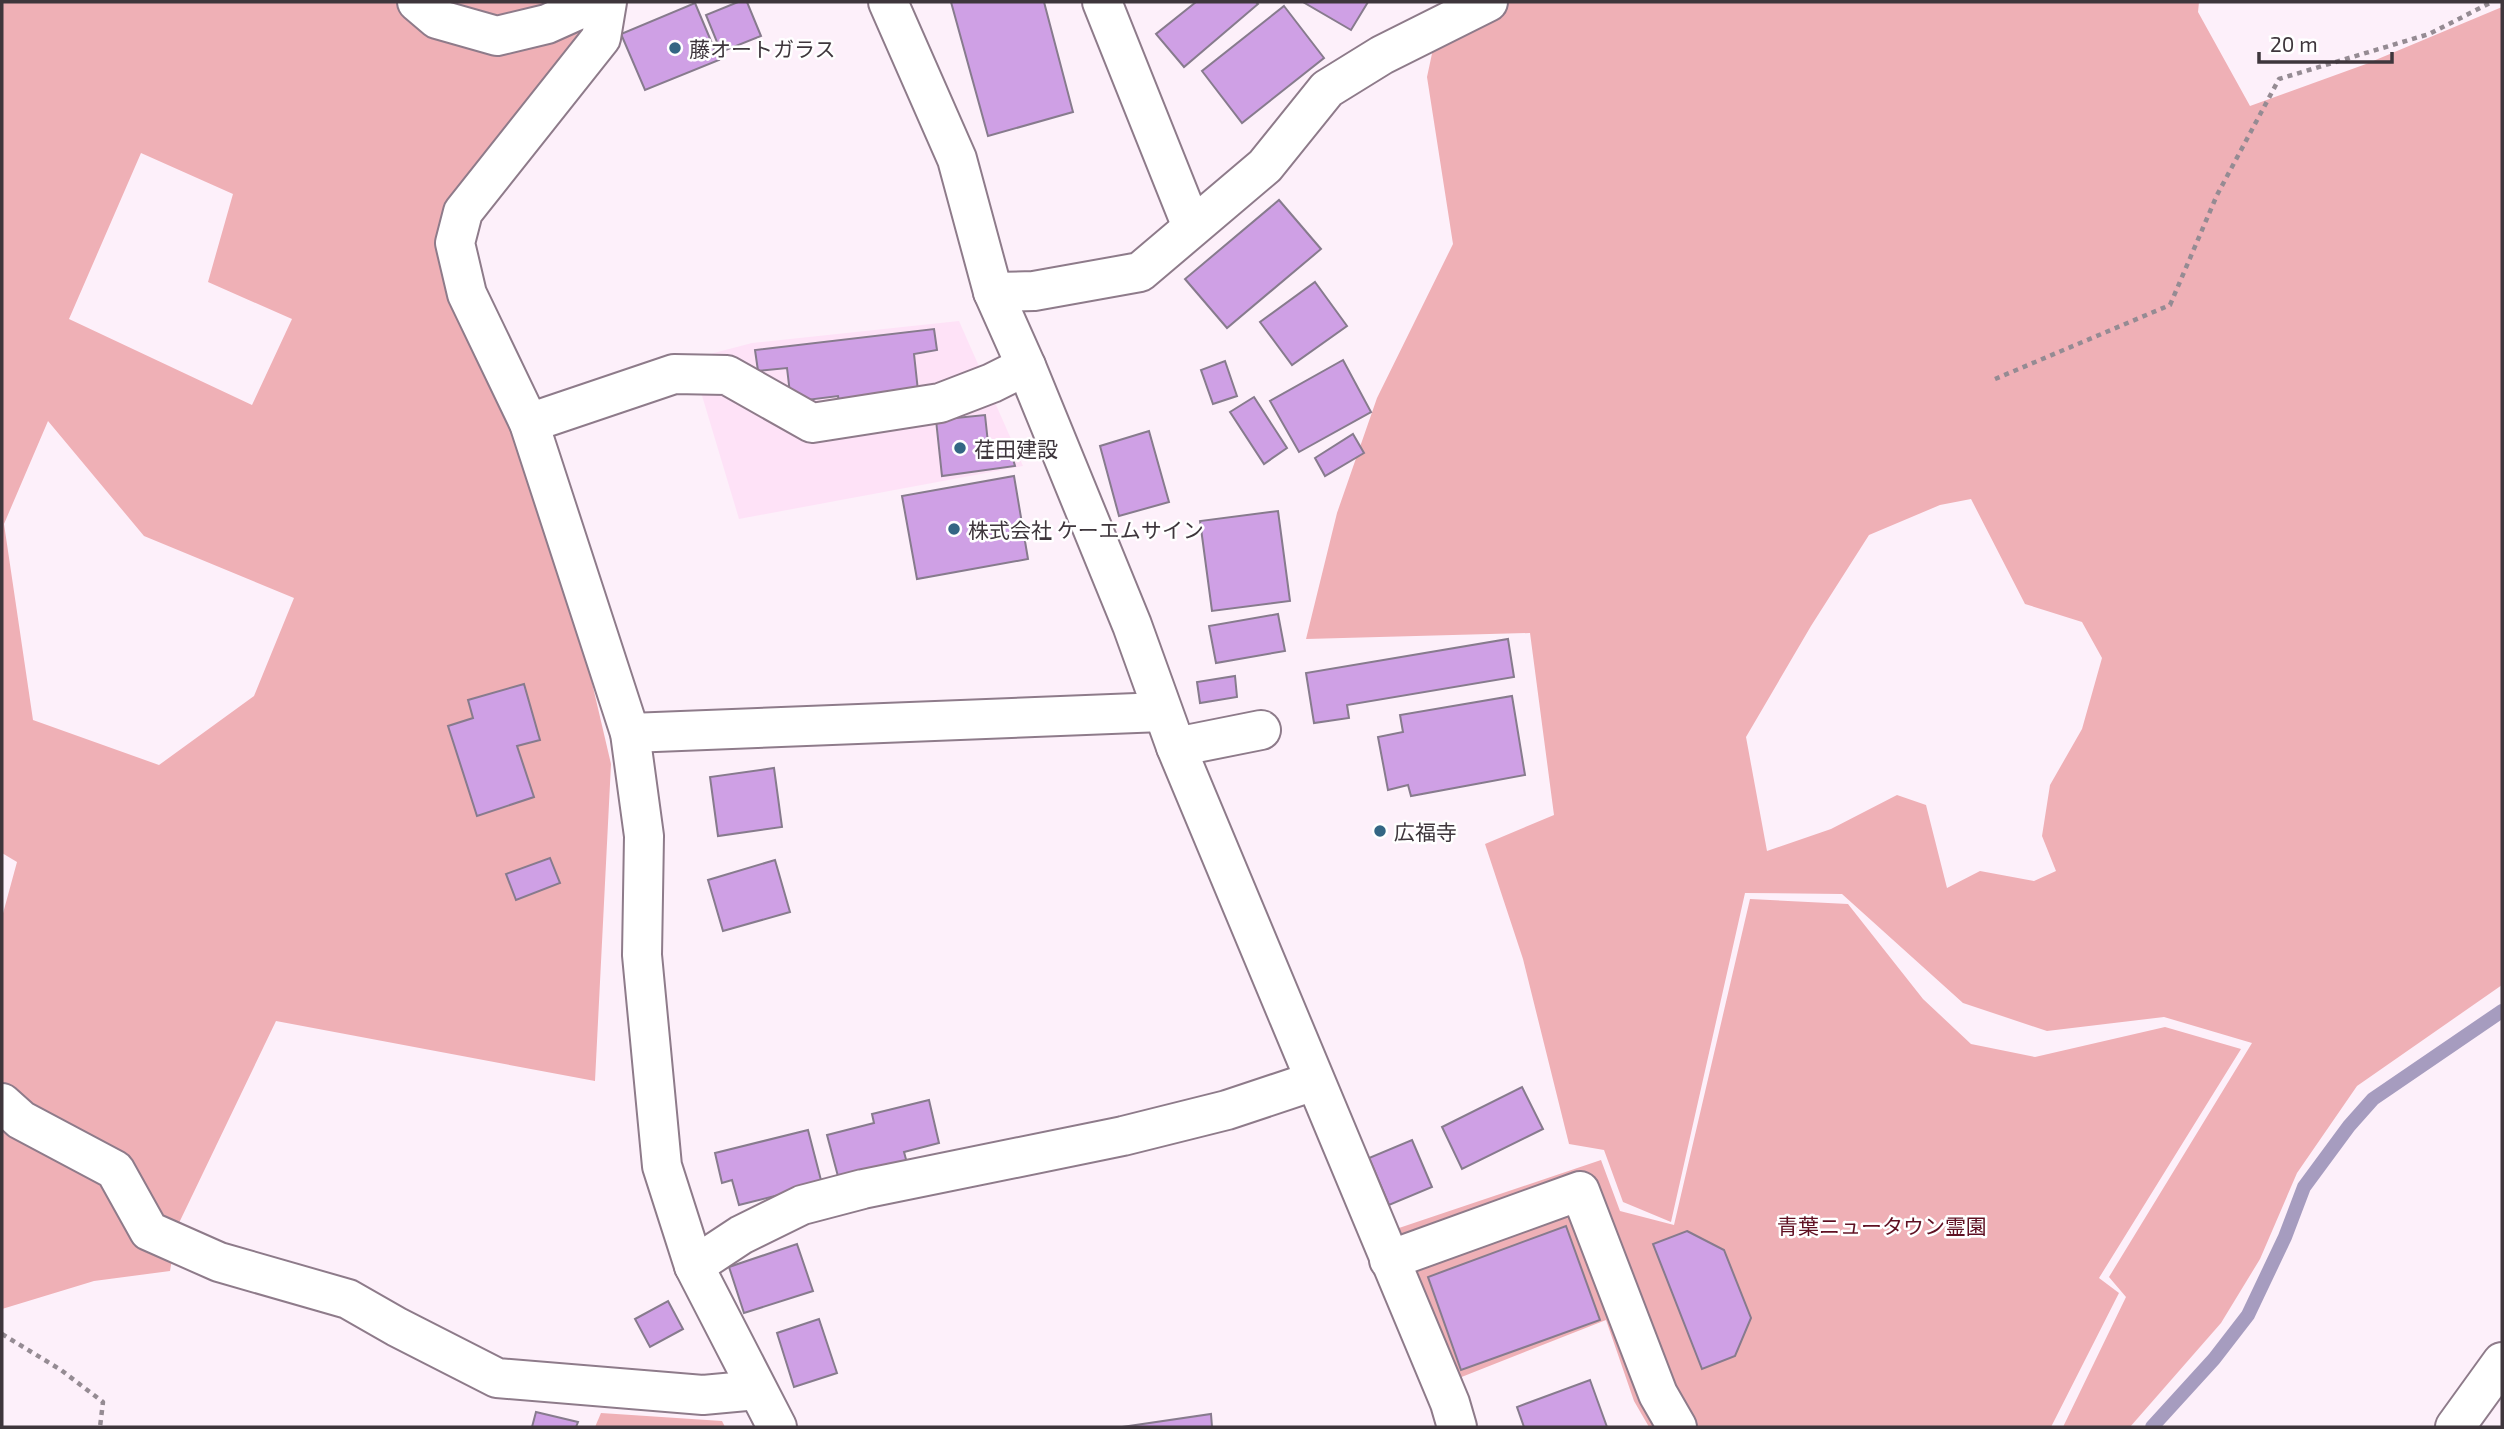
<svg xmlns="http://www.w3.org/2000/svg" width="2504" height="1429" font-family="'Exo 2','Noto Sans JP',sans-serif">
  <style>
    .built { fill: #fee2f7 }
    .green { fill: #efb0b6; fill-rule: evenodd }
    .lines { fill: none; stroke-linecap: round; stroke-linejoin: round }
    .stream { stroke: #a69cbf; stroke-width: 14 }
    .building { fill: #cfa0e5; stroke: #877b8d; stroke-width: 2 }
    .minor-casing { stroke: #8e7b8a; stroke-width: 42 }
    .path { stroke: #958b93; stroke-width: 4.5; stroke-dasharray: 5 5; stroke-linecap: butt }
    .minor { stroke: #fff; stroke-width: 38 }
    .poi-dot { fill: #346684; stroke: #fff; stroke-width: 2.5 }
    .labels { text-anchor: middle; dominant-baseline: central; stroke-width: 5; stroke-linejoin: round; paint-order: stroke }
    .poi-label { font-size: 21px; fill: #3e363c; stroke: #fff; text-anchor: start }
    .park-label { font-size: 21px; fill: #5f1022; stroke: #fff }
  </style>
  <rect width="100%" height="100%" fill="#fdf0fa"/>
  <!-- built -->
  <path class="built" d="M959,321L1023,466L739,519L691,359L752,343Z"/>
  <!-- green -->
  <g class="green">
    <path d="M2,2H583L579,40L463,191L460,324L526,452L561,550L611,764L595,1081L276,1021L178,1225L170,1271L94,1281L2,1309V917L17,862L2,853ZM141,153L233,194L208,282L292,319L252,405L69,319ZM48,421L144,536L294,598L254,696L159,765L33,720L4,524Z"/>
    <path d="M1443,2H2199L2198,12L2250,106L2366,64L2502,7V985L2357,1086L2297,1173L2260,1259L2221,1323L2130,1427H2063L2126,1297L2109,1277L2252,1043L2164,1017L2047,1031L1963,1003L1842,894L1745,893L1671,1222L1623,1202L1604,1150L1569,1144L1523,959L1485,844L1554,815L1530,633L1306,639L1337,513L1377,398L1453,244L1427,77ZM1971,499L2025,604L2082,622L2102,658L2082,729L2050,785L2042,836L2056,871L2034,881L1980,871L1947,888L1926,805L1897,795L1831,829L1767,851L1746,737L1811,626L1869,535L1940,505Z"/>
    <path d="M1750,899L1848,904L1923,999L1971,1044L2035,1057L2165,1027L2241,1049L2099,1278L2119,1293L2051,1427H1649L1634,1401L1606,1320L1459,1378L1393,1230L1601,1160L1620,1211L1674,1225Z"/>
    <path d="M601,1413L722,1421L725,1427H595Z"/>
  </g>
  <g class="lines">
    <!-- stream -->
    <path class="stream" d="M2152,1427L2214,1359L2248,1315L2285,1237L2304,1187L2349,1126L2373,1099L2502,1011"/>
  </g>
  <!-- building -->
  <g class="building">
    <path d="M738,2H747L761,36L721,52L706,15Z"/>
    <path d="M951,2H1044L1073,112L988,136Z"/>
    <path d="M1196,2H1256L1258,4L1184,67L1156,34Z"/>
    <path d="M1303,2H1368L1351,30Z"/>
    <path d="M695,3L719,60L645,90L621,34Z"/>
    <path d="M1284,6L1324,58L1242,123L1202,71Z"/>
    <path d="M1279,200L1321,249L1227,328L1185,279Z"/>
    <path d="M1315,282L1347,326L1292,365L1260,322Z"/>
    <path d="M934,329L937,350L914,354L919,400L840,409L838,396L791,402L787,368L758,371L755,350Z"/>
    <path d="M1343,360L1371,412L1299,452L1270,401Z"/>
    <path d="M1225,361L1237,396L1213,404L1201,370Z"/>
    <path d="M1254,397L1287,448L1264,464L1230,412Z"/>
    <path d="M985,415L988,443L1008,441L1015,466L942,476L936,420Z"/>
    <path d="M1149,431L1169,502L1119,516L1100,446Z"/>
    <path d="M1353,434L1364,453L1325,476L1315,458Z"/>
    <path d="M1014,476L1028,559L917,579L902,496Z"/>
    <path d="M1278,511L1290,601L1212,611L1200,521Z"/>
    <path d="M1278,614L1285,651L1216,663L1209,626Z"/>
    <path d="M1508,639L1514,677L1347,705L1349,718L1314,723L1306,673Z"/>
    <path d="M1235,676L1237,697L1200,703L1197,682Z"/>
    <path d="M524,684L540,740L517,746L534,797L477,816L448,726L473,718L468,700Z"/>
    <path d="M1512,696L1525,775L1411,796L1408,785L1388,790L1378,737L1403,732L1400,715Z"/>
    <path d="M774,768L782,827L718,836L710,777Z"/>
    <path d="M550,858L560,883L516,900L506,874Z"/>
    <path d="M775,860L790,912L723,931L708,880Z"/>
    <path d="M1522,1087L1543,1129L1462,1169L1442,1127Z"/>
    <path d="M929,1100L939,1143L904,1152L907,1163L839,1180L827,1135L874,1123L872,1114Z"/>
    <path d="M808,1130L822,1184L739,1205L732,1180L722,1183L715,1153Z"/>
    <path d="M1412,1140L1432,1187L1389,1205L1369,1158Z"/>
    <path d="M1566,1226L1600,1320L1461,1370L1428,1277Z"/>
    <path d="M1687,1231L1724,1250L1751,1318L1735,1356L1702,1369L1653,1244Z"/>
    <path d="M797,1244L813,1291L744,1313L729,1267Z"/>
    <path d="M668,1301L683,1329L650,1347L635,1319Z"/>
    <path d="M819,1319L837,1373L794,1387L777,1333Z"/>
    <path d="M1590,1380L1607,1427H1524L1517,1407Z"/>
    <path d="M536,1412L578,1422L576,1427H532Z"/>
    <path d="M1211,1414L1212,1427H1122Z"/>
  </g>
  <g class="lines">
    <!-- minor casing -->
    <g class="minor-casing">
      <g id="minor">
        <path d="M417,2L437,19L497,36L547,24L596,2"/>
        <path d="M607,2L601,38L463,212L455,243L467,294L529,423L630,733L644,836L642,955L662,1166L694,1266L777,1427"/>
        <path d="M888,2L957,159L993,292L1026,366L1132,625L1176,747L1450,1403L1457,1427"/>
        <path d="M1102,2L1192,227"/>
        <path d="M993,292L1034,291L1140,272L1265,166L1327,89L1382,55L1488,2"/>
        <path d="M529,423L674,374L727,375L812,423L940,403L992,383L1026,366"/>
        <path d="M630,733L1162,712"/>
        <path d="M1176,747L1261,730"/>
        <path d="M2,1103L21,1120L115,1170L149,1231L219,1262L348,1299L397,1327L497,1378L703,1395L757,1390"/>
        <path d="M1389,1260L1580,1191L1658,1394L1677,1427"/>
        <path d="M694,1266L741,1235L802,1205L863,1189L1123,1136L1227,1110L1314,1081"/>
        <path d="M2455,1427L2502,1362"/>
      </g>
    </g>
    <!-- path -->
    <g class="path">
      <path d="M1995,379L2170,305L2217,195L2279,79L2429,34L2492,2"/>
      <path d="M2,1334L61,1370L103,1402L100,1427"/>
    </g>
    <!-- minor -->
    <use href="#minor" class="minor"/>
  </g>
  <!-- markers -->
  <g class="poi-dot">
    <circle cx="675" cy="48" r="7"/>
    <circle cx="960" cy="448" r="7"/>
    <circle cx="954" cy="529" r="7"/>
    <circle cx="1380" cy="831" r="7"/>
  </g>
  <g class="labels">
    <!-- poi labels -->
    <g class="poi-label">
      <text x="689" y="48">藤オートガラス</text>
      <text x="974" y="448">荏田建設</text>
      <text x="968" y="529">株式会社 ケーエムサイン</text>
      <text x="1394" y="831">広福寺</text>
    </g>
    <!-- park labels -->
    <g class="park-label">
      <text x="1882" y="1225">青葉ニュータウン霊園</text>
    </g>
  </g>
  <!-- border -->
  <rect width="2504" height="1429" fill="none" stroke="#3e363c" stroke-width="7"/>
  <!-- scale -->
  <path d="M2259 52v10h133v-10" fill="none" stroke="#3e363c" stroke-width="3.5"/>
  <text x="2270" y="52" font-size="21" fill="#3e363c" stroke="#ffffff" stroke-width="5" paint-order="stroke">20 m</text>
</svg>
